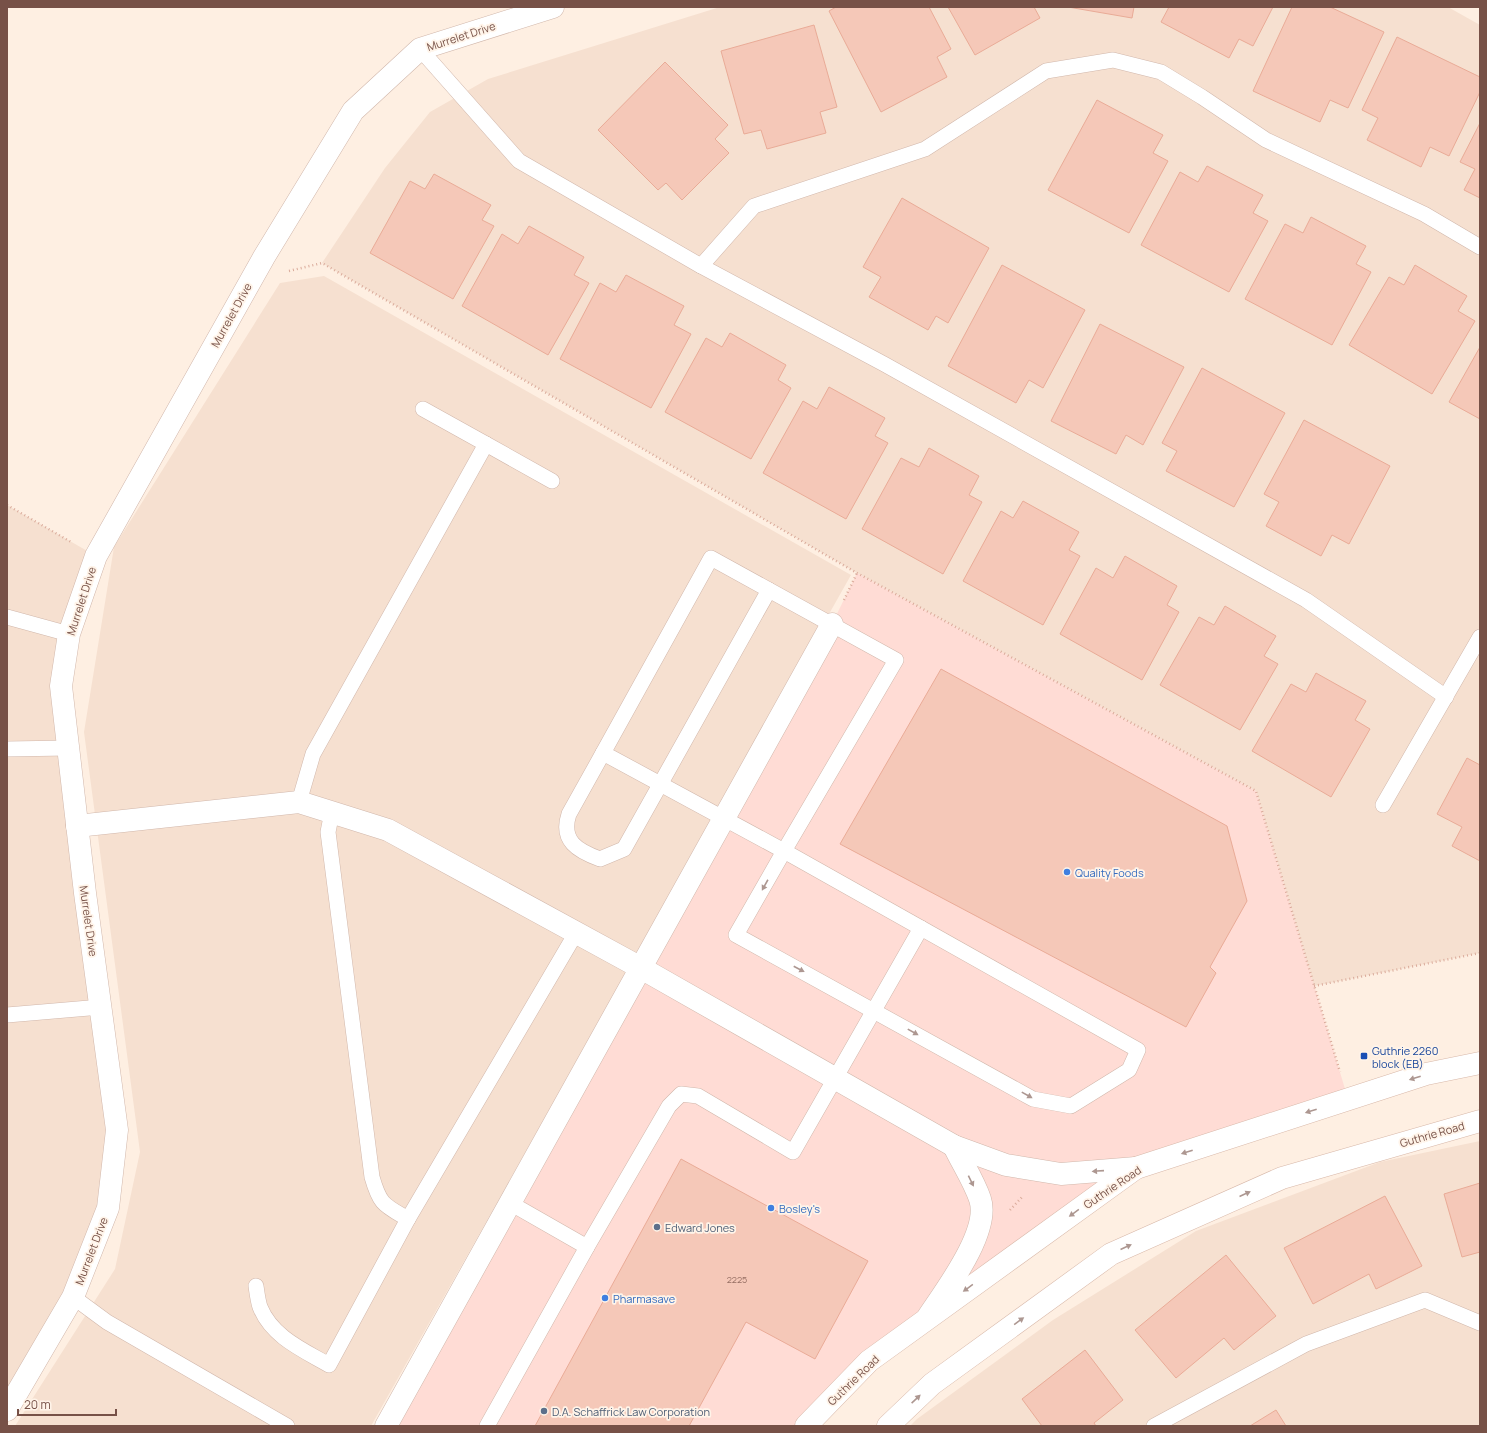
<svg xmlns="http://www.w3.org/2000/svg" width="1487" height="1433" font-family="Manrope,sans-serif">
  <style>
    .residential { fill: #f6e0d0 }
    .commercial { fill: #ffdcd5 }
    .building { fill: #f5c8b8; stroke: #e9ab97 }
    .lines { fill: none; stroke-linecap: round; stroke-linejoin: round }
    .lane-casing { stroke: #d1b7ab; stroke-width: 16 }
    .street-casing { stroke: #d1b7ab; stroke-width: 23 }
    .secondary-casing { stroke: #d8b8a9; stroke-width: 23 }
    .path { stroke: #daab9b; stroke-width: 2.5; stroke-dasharray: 1 3; stroke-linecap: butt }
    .lane { stroke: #fff; stroke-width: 15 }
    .street { stroke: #fff; stroke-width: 22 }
    .secondary { stroke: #fff; stroke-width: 22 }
    .oneway { fill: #ad9791 }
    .shop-dot { fill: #3f7fe0; stroke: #fff4e9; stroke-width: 1.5 }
    .transit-dot { fill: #1a4fb4; stroke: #fff4e9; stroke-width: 1.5 }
    .service-dot { fill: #5c6f8a; stroke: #fff4e9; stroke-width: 1.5 }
    .labels { text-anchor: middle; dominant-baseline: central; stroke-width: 3.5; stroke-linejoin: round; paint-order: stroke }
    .number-label { font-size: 9px; fill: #966f63 }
    .street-label { font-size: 11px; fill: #775147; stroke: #fff4e9 }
    .shop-label { font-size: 11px; fill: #366cbe; stroke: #fff4e9; text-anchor: start }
    .transit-label { font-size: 11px; fill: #164399; stroke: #fff4e9; text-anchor: start }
    .service-label { font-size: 11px; fill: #4e5e75; stroke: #fff4e9; text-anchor: start }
  </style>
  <rect width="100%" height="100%" fill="#feefe2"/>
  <!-- residential -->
  <g class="residential">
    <path d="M720,7H1448L1480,25V953L1314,986L1256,791L857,573L322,263L385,168L430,112L488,79Z"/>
    <path d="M324,276L851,575L371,1426H15L115,1269L140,1152L84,732L114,547L280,283Z"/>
    <path d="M7,505L96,556L61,686L117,1130L108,1208L7,1410Z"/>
    <path d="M1480,1141V1426H910L917,1419L1053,1320L1196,1231L1380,1162Z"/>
  </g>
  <!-- commercial -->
  <path class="commercial" d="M857,573L1256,791L1348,1099L1136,1168L928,1317L806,1426H386L832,624Z"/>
  <!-- building -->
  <g class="building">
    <path d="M836,7H929L951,49L937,57L947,77L881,112L829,11Z"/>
    <path d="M948,7H1034L1040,18L975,55Z"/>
    <path d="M1068,7H1134L1132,18Z"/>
    <path d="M1169,7H1273L1253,46L1239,39L1229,58L1161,22Z"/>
    <path d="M1292,7H1330L1384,32L1348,108L1330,100L1320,122L1253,91Z"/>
    <path d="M814,25L837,107L820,112L826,133L767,149L761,130L744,134L721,51Z"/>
    <path d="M1397,37L1480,77V92L1449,156L1430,147L1421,167L1367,140L1378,118L1362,110Z"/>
    <path d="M665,62L728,125L715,139L729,153L682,200L666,183L658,190L598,130Z"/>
    <path d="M1097,100L1163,135L1153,153L1168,161L1129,233L1048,190Z"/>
    <path d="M1480,123V198L1464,190L1475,169L1460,162Z"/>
    <path d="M1207,166L1263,195L1253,213L1268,221L1229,292L1141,245L1180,172L1198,182Z"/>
    <path d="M434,174L491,205L482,220L494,226L453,299L370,253L410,181L425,189Z"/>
    <path d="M902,198L989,248L948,323L936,316L928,330L869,297L881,277L863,267Z"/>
    <path d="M1311,217L1366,246L1356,264L1371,272L1332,345L1245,299L1285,224L1303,233Z"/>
    <path d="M529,226L584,257L574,275L589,283L548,355L462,306L502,234L518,244Z"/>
    <path d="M1002,265L1085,310L1043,388L1029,380L1016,403L948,366Z"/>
    <path d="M1415,265L1467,296L1458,311L1475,321L1432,394L1349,345L1389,277L1404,285Z"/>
    <path d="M626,275L684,306L674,325L691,334L651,408L560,359L600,283L616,292Z"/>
    <path d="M1100,324L1184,367L1143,445L1126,435L1116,454L1051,421Z"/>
    <path d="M730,333L786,365L778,380L791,388L751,459L665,412L706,338L722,347Z"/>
    <path d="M1480,347V419L1449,402Z"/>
    <path d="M1202,368L1285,413L1234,507L1166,471L1177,451L1162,443Z"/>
    <path d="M829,387L885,418L875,436L888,443L846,519L763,473L803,401L817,409Z"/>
    <path d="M1304,420L1390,466L1349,544L1332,535L1321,556L1266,526L1279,502L1264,494Z"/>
    <path d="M929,448L979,476L969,495L982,502L943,574L862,529L901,458L919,467Z"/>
    <path d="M1023,501L1079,532L1069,550L1080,556L1043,625L963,581L1001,511L1013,518Z"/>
    <path d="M1125,556L1177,586L1167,605L1179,612L1142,680L1060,634L1096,568L1113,578Z"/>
    <path d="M1225,606L1276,636L1264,656L1278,664L1240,730L1160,685L1199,617L1214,625Z"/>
    <path d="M941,669L1227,826L1247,901L1210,967L1216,973L1186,1027L840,844Z"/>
    <path d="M1316,673L1366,701L1355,720L1370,729L1331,797L1252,751L1291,684L1306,692Z"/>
    <path d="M1467,758L1480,765V861L1452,846L1462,827L1437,814Z"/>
    <path d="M681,1159L868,1261L815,1359L746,1322L689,1426H535Z"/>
    <path d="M1480,1183V1252L1462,1257L1444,1194Z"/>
    <path d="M1385,1196L1422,1266L1376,1289L1369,1274L1313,1304L1284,1248Z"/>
    <path d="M1226,1255L1276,1316L1234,1350L1224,1338L1176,1378L1135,1330Z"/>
    <path d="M1085,1350L1123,1400L1094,1423L1096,1426H1042L1022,1399Z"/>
    <path d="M1276,1410L1286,1426H1250Z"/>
  </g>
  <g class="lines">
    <!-- lane casing -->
    <g class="lane-casing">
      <g id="lane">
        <path d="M420,49L519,161L701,266L884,364L1306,600L1446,697"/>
        <path d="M701,266L754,206L925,149L1046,71L1113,60L1161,72L1202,97L1266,140L1424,214L1480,247"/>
        <path d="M486,444L552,481"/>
        <path d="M7,617L69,634"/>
        <path d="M7,749L68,748"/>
        <path d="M603,753L569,814C560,841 578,851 600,859L624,849L769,590"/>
        <path d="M299,802L313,754L486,444L423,409"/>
        <path d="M1383,805L1480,637"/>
        <path d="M332,812L328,832L372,1177C380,1205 384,1205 408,1219"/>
        <path d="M784,851L736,935L1033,1099L1071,1106L1129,1070L1138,1050L784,851L603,753L711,558L896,660L784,851"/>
        <path d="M7,1015L101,1007"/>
        <path d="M510,1203L587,1247L669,1106L681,1094L698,1096L793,1152L921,928"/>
        <path d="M256,1286C257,1293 258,1301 260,1307C272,1337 303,1350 329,1365L408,1219L576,933"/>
        <path d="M73,1297L107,1322L287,1426"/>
        <path d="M487,1426L587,1247"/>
        <path d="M1154,1426L1306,1344L1425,1300L1480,1323"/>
      </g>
    </g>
    <!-- street casing -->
    <g class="street-casing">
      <g id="street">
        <path d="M77,826L299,802L388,830L641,968L954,1146L1006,1165L1061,1174L1136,1168"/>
        <path d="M928,1317C945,1291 991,1231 980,1199C974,1181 962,1163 954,1146"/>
        <path d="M7,1410L73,1297L108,1208L117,1130L85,893L61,686L69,634L96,556L264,257L353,111L420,49L553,7"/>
        <path d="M386,1426L832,624"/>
      </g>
    </g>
    <!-- secondary casing -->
    <g class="secondary-casing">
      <g id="secondary">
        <path d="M806,1426L869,1361L1136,1168L1426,1074L1480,1063"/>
        <path d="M888,1426L932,1384L1111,1254L1282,1178L1480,1121"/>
      </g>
    </g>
    <!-- path -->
    <g class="path">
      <path d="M289,271L322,263L857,573L1256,791L1340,1072"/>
      <path d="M7,505L71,542"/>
      <path d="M844,600L857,573"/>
      <path d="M1314,986L1480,953"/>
      <path d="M1010,1210L1023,1196"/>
    </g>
    <!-- lane -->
    <use href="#lane" class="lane"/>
    <!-- street -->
    <use href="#street" class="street"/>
    <!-- secondary -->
    <use href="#secondary" class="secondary"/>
  </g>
  <!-- one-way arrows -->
  <defs><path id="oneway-solid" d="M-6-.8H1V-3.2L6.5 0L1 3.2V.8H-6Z"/></defs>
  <g class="oneway">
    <use href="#oneway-solid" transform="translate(765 885) rotate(119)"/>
    <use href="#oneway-solid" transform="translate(799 969) rotate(28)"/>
    <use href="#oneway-solid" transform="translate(913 1032) rotate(29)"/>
    <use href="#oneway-solid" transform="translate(1415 1078) rotate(162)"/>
    <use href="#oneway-solid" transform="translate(1027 1095) rotate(29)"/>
    <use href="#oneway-solid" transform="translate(1311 1111) rotate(162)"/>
    <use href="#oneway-solid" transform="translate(1187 1152) rotate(162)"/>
    <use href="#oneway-solid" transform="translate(1098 1171) rotate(176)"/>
    <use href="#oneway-solid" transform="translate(971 1181) rotate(64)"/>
    <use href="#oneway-solid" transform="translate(1245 1194) rotate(-24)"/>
    <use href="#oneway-solid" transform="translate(1074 1213) rotate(144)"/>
    <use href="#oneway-solid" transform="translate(1126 1247) rotate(-24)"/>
    <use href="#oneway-solid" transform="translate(968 1288) rotate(144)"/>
    <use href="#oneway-solid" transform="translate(1019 1321) rotate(-36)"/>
    <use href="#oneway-solid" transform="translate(916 1399) rotate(-43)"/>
  </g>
  <!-- markers -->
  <g class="shop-dot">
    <circle cx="1067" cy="872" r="4"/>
    <circle cx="771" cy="1208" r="4"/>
    <circle cx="605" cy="1298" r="4"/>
  </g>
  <rect class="transit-dot" x="1360" y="1052" width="8" height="8" rx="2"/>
  <g class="service-dot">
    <circle cx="657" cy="1227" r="4"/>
    <circle cx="544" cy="1411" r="4"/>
  </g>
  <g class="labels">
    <!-- number labels -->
    <g class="number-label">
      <text x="737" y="1279">2225</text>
    </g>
    <!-- street labels -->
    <g class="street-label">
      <text transform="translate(461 36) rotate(-18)">Murrelet Drive</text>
      <text transform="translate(231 315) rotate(-61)">Murrelet Drive</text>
      <text transform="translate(81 601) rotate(-72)">Murrelet Drive</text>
      <text transform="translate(89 921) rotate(82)">Murrelet Drive</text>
      <text transform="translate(1432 1134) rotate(-16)">Guthrie Road</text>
      <text transform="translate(1112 1187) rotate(-34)">Guthrie Road</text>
      <text transform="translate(91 1251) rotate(-69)">Murrelet Drive</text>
      <text transform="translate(853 1380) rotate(-44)">Guthrie Road</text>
    </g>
    <!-- shop labels -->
    <g class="shop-label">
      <text x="1075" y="872">Quality Foods</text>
      <text x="779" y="1208">Bosley's</text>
      <text x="613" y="1298">Pharmasave</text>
    </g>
    <!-- transit labels -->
    <g class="transit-label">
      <text x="1372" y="1050">Guthrie 2260<tspan x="1372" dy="13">block (EB)</tspan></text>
    </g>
    <!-- service labels -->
    <g class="service-label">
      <text x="665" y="1227">Edward Jones</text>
      <text x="552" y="1411">D.A. Schaffrick Law Corporation</text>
    </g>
  </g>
  <!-- border -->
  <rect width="1487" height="1433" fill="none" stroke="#775147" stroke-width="16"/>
  <!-- scale -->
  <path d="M18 1409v6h98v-6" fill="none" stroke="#775147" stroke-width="2"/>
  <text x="24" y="1409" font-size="12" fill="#775147" stroke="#fff4e9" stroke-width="3" paint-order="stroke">20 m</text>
</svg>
